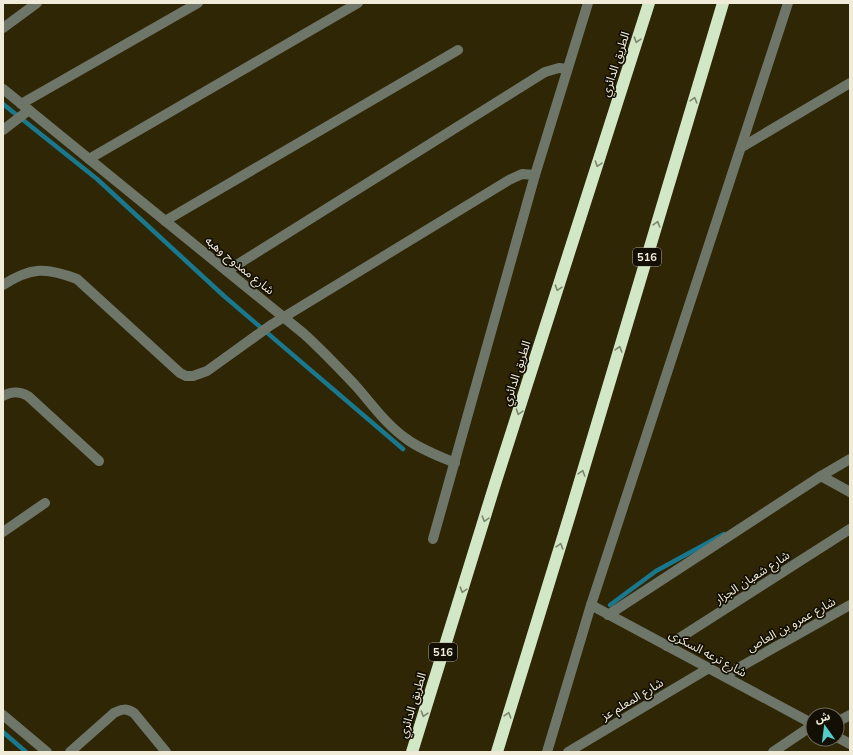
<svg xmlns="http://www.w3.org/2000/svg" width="853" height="755" font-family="Mulish,'Noto Sans Arabic',sans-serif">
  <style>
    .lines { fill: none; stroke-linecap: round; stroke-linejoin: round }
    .stream { stroke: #19788e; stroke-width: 4.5 }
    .minor { stroke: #6e7669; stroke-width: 10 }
    .highway { stroke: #d2e7c5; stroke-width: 12 }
    .oneway { stroke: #7c866e }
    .labels { text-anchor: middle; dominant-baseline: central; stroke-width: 3.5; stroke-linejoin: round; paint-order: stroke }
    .shield { fill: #130f04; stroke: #aea898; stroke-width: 1 }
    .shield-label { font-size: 11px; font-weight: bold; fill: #f0ead8 }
    .street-label { font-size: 12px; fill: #f0ead8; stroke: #130f04 }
  </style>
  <rect width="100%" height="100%" fill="#2e2605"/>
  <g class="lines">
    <!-- stream -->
    <g class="stream">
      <path d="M3,104L97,179L224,296L403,449"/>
      <path d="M610,605L656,571L724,534"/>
      <path d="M3,732L26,752"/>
    </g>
    <!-- minor -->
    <g class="minor">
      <path d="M3,28L37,3"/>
      <path d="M3,89L303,333C321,349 338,367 355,385C372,404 386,425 408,440C422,450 439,456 455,463"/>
      <path d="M21,104L198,3"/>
      <path d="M3,130L29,110"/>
      <path d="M742,147L850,83"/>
      <path d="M89,159L358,3"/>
      <path d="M165,221L458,50"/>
      <path d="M227,271L545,72L559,68L567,69"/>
      <path d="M3,285C31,267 46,267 77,279L180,373L186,376H193L207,371L271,325L509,180L522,174L535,175"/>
      <path d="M3,396C12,391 19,391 28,396L99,461"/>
      <path d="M821,476L850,492"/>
      <path d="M3,532L45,503"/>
      <path d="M433,539L535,175L588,3"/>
      <path d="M591,605L813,724"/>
      <path d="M608,615L821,476L850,459"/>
      <path d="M667,646L850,529"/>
      <path d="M724,676L850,605"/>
      <path d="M3,715L47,752"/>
      <path d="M837,722L850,715"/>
      <path d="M837,737L850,744"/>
      <path d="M70,752L114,713C122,709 126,708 134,713L166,752"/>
      <path d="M547,752L591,605L788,3"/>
      <path d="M568,752L709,668"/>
      <path d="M773,752L813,725"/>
    </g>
    <!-- highway -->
    <g class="highway">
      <path d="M412,752L495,484L649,3"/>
      <path d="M497,752L571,511L723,3"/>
    </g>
  </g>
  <!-- one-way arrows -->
  <defs><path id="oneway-chevron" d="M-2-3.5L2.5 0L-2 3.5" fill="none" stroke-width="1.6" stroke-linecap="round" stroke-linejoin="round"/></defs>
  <g class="oneway">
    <use href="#oneway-chevron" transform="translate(637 40) rotate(108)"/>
    <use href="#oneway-chevron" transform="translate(694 100) rotate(-73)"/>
    <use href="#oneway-chevron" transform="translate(598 164) rotate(108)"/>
    <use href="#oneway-chevron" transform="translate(657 224) rotate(-73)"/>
    <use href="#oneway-chevron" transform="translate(558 288) rotate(108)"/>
    <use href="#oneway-chevron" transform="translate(619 349) rotate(-73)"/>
    <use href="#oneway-chevron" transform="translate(519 412) rotate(108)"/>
    <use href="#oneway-chevron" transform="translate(582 473) rotate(-73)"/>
    <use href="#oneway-chevron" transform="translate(485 519) rotate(107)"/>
    <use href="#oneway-chevron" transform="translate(560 546) rotate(-73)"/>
    <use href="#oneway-chevron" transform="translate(463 590) rotate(107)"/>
    <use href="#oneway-chevron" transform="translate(424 714) rotate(107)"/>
    <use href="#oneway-chevron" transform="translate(508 715) rotate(-73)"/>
  </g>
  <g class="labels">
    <!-- shield labels -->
    <g class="shield">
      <rect x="633" y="248" width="28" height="18" rx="3"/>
      <rect x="429" y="643" width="28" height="18" rx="3"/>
    </g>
    <g class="shield-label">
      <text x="647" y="257">516</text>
      <text x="443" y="652">516</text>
    </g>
    <!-- street labels -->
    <g class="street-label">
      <text transform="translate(615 64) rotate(-72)">الطريق الدائري</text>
      <text transform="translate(240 265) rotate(39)">شارع ممدوح وهبه</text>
      <text transform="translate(516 373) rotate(-72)">الطريق الدائري</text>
      <text transform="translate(752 577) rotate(-33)">شارع شعبان الجزار</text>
      <text transform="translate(791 624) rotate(-29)">شارع عمرو بن العاص</text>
      <text transform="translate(708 653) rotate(28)">شارع ترعه السكرى</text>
      <text transform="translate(632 699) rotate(-31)">شارع المعلم عز</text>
      <text transform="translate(412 705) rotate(-73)">الطريق الدائري</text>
    </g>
  </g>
  <!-- border -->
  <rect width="853" height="755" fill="none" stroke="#f0ead8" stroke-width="8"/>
  <!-- north arrow -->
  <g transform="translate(825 727) rotate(346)"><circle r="19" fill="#130f04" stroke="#6b6759"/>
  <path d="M0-3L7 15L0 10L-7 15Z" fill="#53cdcb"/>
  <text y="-6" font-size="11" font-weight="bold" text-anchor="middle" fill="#f0ead8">ش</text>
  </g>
</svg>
